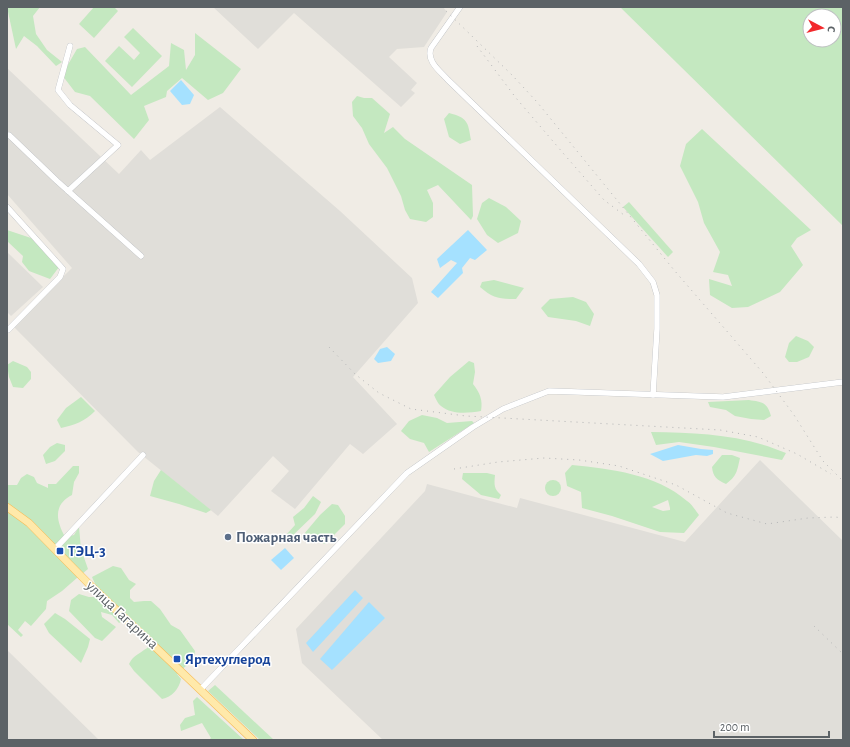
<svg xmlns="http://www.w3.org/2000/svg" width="850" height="747" font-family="'Alegreya Sans',sans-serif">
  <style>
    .industrial { fill: #e0ded9 }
    .green { fill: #c4e8c0; fill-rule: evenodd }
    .water { fill: #a5e1ff }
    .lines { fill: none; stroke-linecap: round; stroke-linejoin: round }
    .minor-casing { stroke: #b5b8bc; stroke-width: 6 }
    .major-casing { stroke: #f8bb55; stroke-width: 8 }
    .minor { stroke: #fff; stroke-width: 5.5 }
    .major { stroke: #ffe9aa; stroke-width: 7 }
    .rail { stroke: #b4b5b6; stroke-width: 1; stroke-dasharray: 1 5; stroke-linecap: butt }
    .service-dot { fill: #5c6f8a; stroke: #fff; stroke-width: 1.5 }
    .transit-dot { fill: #1a4fb4; stroke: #fff; stroke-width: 1.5 }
    .labels { text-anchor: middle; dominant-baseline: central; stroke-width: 3; stroke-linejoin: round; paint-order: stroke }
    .service-label { font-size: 15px; font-weight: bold; fill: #4e5e75; stroke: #fff; text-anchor: start }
    .transit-label { font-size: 15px; font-weight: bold; fill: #164399; stroke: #fff; text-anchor: start }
    .street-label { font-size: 15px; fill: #5c6266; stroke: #fff }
  </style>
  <rect width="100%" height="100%" fill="#f0ece5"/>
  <!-- industrial -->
  <g class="industrial">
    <path d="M213,7H443L447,12L424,47L397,49L389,57L417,83L411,90L415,93L401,107L294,13L258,49Z"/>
    <path d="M7,68L119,174L141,150L150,160L220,107L340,211L412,278L418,303L353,377L397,424L363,454L350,444L295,509L271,491L289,471L273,456L218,516L138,452L13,326L72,268L7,194Z"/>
    <path d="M7,252L43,287L11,316L7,312Z"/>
    <path d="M760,460L843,541V740H383L302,663L296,629L425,491L427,484L517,508L520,498L685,542Z"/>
    <path d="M7,650L99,740H7Z"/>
  </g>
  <!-- green -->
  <g class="green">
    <path d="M7,7H40L33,16L36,34L47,50L62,62L56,66L37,46L24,36L16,49Z"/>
    <path d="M94,7H114L118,11L94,38L79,24Z"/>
    <path d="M620,7H843V226ZM810,16H834V40H810Z"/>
    <path d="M133,28L162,56L132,87L105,61L119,46L134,60L140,53L124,37Z"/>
    <path d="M195,33L241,69L223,93L208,100L182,78L167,91L166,97L144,106L149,120L134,139L90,96L75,92L62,75L77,49L85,47L131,95L169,66L171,43L184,50L186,70L195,55Z"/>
    <path d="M357,96L364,98H372L390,114L384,133L393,127L405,139L472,185L473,216L471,220L438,185L427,190L433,203V217L426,222L410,219L405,210L401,196L387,168L369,144L362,128L353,116L352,102Z"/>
    <path d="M449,113C468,118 468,122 471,140L460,144L449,137L444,119Z"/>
    <path d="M702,129L811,230L797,238L791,246L803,265L780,292L748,307L732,308L710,295L709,279L732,286L728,275L713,272L720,252L704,223L698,202L680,166L686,144Z"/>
    <path d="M489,198L506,207L521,221L518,233L498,243L487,235L477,219L482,203Z"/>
    <path d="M629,202L673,252L668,257L623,207Z"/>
    <path d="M7,230L31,238L59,267L50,279L29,271L22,262L23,256L7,241Z"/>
    <path d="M494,280L524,288L516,299C498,299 493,298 480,287L482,282Z"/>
    <path d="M573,297L586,302L594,314L590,326L576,321L548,317L541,308L550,299Z"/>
    <path d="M796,336L808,341L814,347L809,357L797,362H789L785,357L789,343Z"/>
    <path d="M13,361L27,367L31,372V379L23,388L13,387L9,377L7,365Z"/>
    <path d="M469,361L474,363L475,372L473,384C480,393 483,400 481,411C468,413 452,415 441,406C438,404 436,399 434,395L450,377Z"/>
    <path d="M81,397L95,411C85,421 75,425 61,428L57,420L66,408Z"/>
    <path d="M749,400C762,402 767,402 771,416L764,420L751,419L735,416L726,410L710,407L708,402Z"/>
    <path d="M422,415L437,418L447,423L472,421L474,423L429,452L424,443L410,439L401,431L409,421Z"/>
    <path d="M651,432C699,433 741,434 786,453L782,460L714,447L679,442L656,445Z"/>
    <path d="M57,443L65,445V451L55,461L46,464L43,455L50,447Z"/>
    <path d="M722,455H732L740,458C737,471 737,476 726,484C717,480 713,477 712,467Z"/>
    <path d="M572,465C611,469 656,474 687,501C692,504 695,510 699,515L684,533L660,532L612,516L582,508L581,492L567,486L565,473ZM668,500L670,508V510L663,511L652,507Z"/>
    <path d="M73,466H79V473L74,482L72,495C53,505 56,520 65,537L74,535L79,527L81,549L88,569L82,574L7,505V485H17L21,478L27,474L34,477L37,483L48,488V484H56Z"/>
    <path d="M161,470L211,510L206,513L179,504L150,496L154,481Z"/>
    <path d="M463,473H487L495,475C494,485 494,489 501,495L499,499L481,495L462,479Z"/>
    <circle cx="553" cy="488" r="8"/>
    <path d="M313,496L321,502L315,514L290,538L287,534L295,525L293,517L304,508Z"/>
    <path d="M332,504L338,505L345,516V524L325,544C318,541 309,539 304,534L320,515Z"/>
    <path d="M7,511L25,523L78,577L62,591L47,601L46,609L31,626L25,621L18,630L23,635L21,637L7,624Z"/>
    <path d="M113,566L121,568L129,580L136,584L130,590V598L134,602L144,601H151L160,609L171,625L180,630L195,651C194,662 185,666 177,674L181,679C179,689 172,697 162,699L134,671L129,664C134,655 136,656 144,650C148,648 151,644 154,640L129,617L119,623L112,615L101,612L102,617L116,627L102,641L95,638L69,611L71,600L79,594L89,597H95L96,586L92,577Z"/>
    <path d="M55,613L65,619L90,639L88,647L81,663L49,633L44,624Z"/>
    <path d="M215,685L274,740H260L208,691Z"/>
    <path d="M197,697L244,740H209L211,738L202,723L181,731L180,725L185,718L195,715L193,701Z"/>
  </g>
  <!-- water -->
  <g class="water">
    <path d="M181,80L194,95L190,104L182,105L170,91Z"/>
    <path d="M468,230L487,250L475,260L470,258L462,268L463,273L438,298L431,292L457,263L451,260L440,268L437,259Z"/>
    <path d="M387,347L395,354L391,361L378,363L374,359L380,349Z"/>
    <path d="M678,445L701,449L713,450V454L707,456L696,455L663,461L650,454Z"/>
    <path d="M285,548L294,558L281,570L271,560Z"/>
    <path d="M355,590L363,598L313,652L306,643Z"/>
    <path d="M369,602L385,618L332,670L320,659Z"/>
  </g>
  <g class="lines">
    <!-- minor casing -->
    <g class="minor-casing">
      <g id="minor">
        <path d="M460,7L431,48C426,61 440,71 448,80L639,264L653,282L657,295V329L653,395"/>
        <path d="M7,135H9L57,181L141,256"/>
        <path d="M68,191L118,145L70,105L58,90L70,46"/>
        <path d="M7,207L63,269L60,277L8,330H7"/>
        <path d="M55,549L143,455"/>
        <path d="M201,689L407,473L473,427L503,409L549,391L723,397L843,382"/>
      </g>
    </g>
    <!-- major casing -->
    <g class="major-casing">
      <path id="major" d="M7,507L29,523L89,584L253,740"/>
    </g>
    <!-- minor -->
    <use href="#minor" class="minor"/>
    <!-- major -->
    <use href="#major" class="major"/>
    <!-- rail -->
    <g class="rail">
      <path d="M442,7L512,75L537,102L674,270L763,373L794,415L823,461L843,481"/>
      <path d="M477,46L516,98L563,153L604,200L624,215"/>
      <path d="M329,347L355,374L379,393L411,409L466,416L720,430L758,437L797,454L831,474"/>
      <path d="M454,469L498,462L544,458L579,460L619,466L676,485L727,513L767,524L808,518L835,517L843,518"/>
      <path d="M814,626L843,654"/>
    </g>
  </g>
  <!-- markers -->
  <circle class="service-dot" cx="228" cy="537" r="4"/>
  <g class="transit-dot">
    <rect x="56" y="547" width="8" height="8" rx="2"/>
    <rect x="173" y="655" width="8" height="8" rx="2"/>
  </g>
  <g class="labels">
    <!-- service labels -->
    <g class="service-label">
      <text x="236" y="537">Пожарная часть</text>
    </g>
    <!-- transit labels -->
    <g class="transit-label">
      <text x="68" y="551">ТЭЦ-3</text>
      <text x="185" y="659">Яртехуглерод</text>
    </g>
    <!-- street labels -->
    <g class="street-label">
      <text transform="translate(122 615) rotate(43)">улица Гагарина</text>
    </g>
  </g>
  <!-- border -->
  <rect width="850" height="747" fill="none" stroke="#5c6266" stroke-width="16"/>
  <!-- north arrow -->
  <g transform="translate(822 28) rotate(97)"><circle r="19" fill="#ffffff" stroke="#bec0c2"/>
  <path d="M0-3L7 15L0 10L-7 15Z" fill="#f2292c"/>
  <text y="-6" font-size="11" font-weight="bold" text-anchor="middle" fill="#5c6266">С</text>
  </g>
  <!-- scale -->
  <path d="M714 731v6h115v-6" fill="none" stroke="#5c6266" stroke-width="2"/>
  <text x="720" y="731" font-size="12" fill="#5c6266" stroke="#ffffff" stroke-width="3" paint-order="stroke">200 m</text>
</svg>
